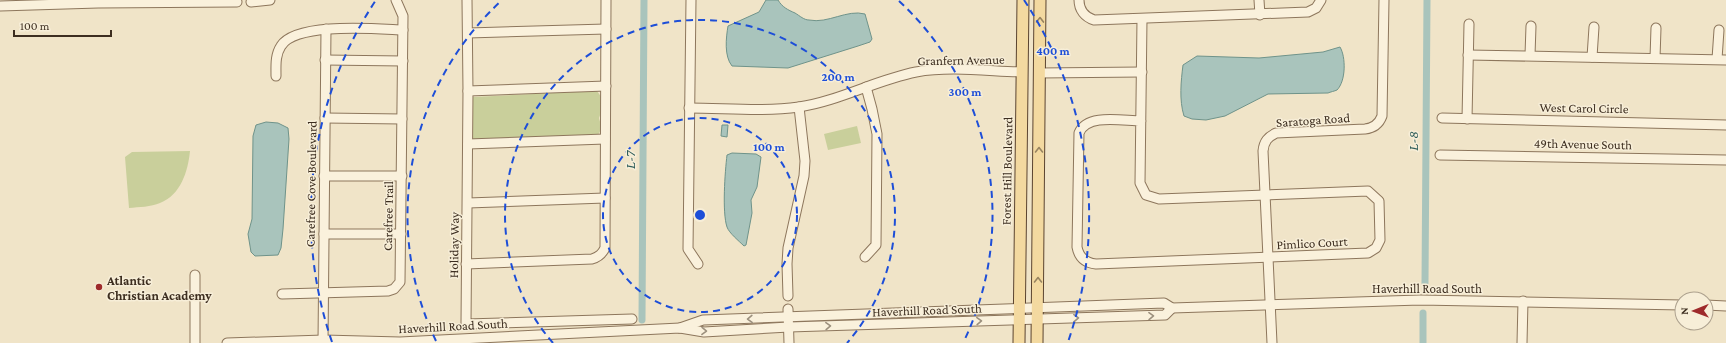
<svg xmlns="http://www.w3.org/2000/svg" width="1726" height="343" font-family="'Crimson Pro',serif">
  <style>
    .green { fill: #c9cf9b }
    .water { fill: #a9c4bc; stroke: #6f938a }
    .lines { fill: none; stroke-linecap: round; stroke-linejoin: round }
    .canal { stroke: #a9c4bc; stroke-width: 7 }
    .minor-casing { stroke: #8d765c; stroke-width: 11 }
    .major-casing { stroke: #5b4430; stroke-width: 13 }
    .minor { stroke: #faf1dc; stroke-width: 9 }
    .major { stroke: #f3d9a0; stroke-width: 11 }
    .oneway { stroke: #988460 }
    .oneway2 { stroke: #9c907e }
    .ring { fill: none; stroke: #1d4ed8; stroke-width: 2; stroke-dasharray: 7 5 }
    .poi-dot { fill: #9e2a2b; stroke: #f7eed8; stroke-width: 1.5 }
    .labels { text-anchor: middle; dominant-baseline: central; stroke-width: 3; stroke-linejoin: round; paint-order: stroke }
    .street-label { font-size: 13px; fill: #3d2e20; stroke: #f7eed8 }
    .poi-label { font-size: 13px; font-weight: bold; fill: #3d2e20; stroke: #f7eed8; text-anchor: start }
    .water-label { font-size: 14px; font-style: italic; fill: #2f5d5a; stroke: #f7eed8 }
    .centre { fill: #1d4ed8; stroke: #f7eed8; stroke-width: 2 }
    .ring-label { font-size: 12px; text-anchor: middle; font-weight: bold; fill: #1d4ed8; stroke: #f7eed8; stroke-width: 3; stroke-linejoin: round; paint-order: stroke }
  </style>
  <rect width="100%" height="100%" fill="#f0e4c8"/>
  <!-- green -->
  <g class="green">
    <path d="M593,91H597L602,98V110L599,118C601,127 604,125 598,135L473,140L471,139L472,100L473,97Z"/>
    <path d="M857,126L861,143L828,150L824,134Z"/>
    <path d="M190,151C188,171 181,195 160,203C151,207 139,207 129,208L125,157L132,152Z"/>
  </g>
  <!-- water -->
  <g class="water">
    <path d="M766,0H778C782,7 788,10 795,13C800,16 804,20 809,20C828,24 847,9 865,14L872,39L870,42L858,46L788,68L732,66C724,56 726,38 728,26L759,12Z"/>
    <path d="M1340,47C1346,57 1346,81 1337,90C1335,91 1330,92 1328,93L1268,94L1225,116L1206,120L1192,119L1184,116C1179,100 1181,81 1183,65L1197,56L1259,58L1323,52Z"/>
    <path d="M266,122L278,123L288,128L289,139L283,229L281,248L278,255L255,256L251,252L248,234L252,219L253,136L256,125Z"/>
    <path d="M722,125H728L727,137L721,136Z"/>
    <path d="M732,153L756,154L761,157L757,187L751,200L752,213L746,245L744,246C739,241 729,233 727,227C722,212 725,172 727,155Z"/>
  </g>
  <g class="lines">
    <!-- canal -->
    <g class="canal">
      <path d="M1425,283L1427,0"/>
      <path d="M642,320L644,0"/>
      <path d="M1423,343V313"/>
    </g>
    <!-- minor casing -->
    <g class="minor-casing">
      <g id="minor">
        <path d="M467,0L468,91L466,324L632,319"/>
        <path d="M691,0L688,249L698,264"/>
        <path d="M1079,0C1079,10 1085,17 1094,20L1308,12L1316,8L1321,0"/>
        <path d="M1259,0L1260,15"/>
        <path d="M251,2L270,0"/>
        <path d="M0,6L98,3L237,2"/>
        <path d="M468,33L606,29"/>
        <path d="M1468,55L1726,60"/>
        <path d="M1530,55L1531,26"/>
        <path d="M1592,57L1594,27"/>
        <path d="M1655,58L1656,28"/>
        <path d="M1717,59L1719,30"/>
        <path d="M325,60L403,61"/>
        <path d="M1039,73L1142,72"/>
        <path d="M276,76C276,66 275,55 281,46C296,22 376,29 403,30"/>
        <path d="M468,91L606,86"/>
        <path d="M689,108C725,108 763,112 799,107C839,101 876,80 916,72C950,66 987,71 1022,72"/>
        <path d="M325,118L402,119"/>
        <path d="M1442,118L1726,125"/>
        <path d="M1467,119L1469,24"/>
        <path d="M1141,121C1123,121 1087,113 1079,133L1077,247C1079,258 1086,263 1096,264L1368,253L1376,248L1380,240L1379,201L1368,191L1159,199L1146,195L1140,183L1142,19"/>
        <path d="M468,144L605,139"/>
        <path d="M1440,155L1726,160"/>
        <path d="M324,176H402"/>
        <path d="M468,203L605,198"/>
        <path d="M324,234H401"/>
        <path d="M865,257L876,245L877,134L872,109L866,87"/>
        <path d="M466,264L592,259C599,257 602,254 605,248L606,0"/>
        <path d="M282,294L388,291L394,289L400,282L403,16L396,0"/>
        <path d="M788,296L787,264L788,248L804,176L805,161L799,107"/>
        <path d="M1706,305L1726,306"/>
        <path d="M788,309L789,343"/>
        <path d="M680,328L703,320L1164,303L1172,308L1420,300L1682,305"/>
        <path d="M195,343V275"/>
        <path d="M227,343L324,340L400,342L680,328L704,332L789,327L1165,315L1172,308"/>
        <path d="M323,343L326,29"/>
        <path d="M1272,343L1263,151C1264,141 1268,137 1276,133L1365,129C1374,128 1379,124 1382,116L1384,0"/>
        <path d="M1522,343L1523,301"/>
      </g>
    </g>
    <!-- major casing -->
    <g class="major-casing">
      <g id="major">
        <path d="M1019,343L1023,0"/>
        <path d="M1037,343L1040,0"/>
      </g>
    </g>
    <!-- minor -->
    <use href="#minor" class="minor"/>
    <!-- major -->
    <use href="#major" class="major"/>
  </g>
  <!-- one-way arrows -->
  <defs><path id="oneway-chevron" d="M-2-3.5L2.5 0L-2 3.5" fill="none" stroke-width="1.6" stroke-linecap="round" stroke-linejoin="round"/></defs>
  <g class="oneway">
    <use href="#oneway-chevron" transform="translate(1040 20) rotate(-89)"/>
    <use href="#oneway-chevron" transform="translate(1039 150) rotate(-90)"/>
    <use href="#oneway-chevron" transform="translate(1038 280) rotate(-90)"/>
  </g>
  <g class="oneway2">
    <use href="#oneway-chevron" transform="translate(1151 316) rotate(-1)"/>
    <use href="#oneway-chevron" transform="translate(1076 318) rotate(-2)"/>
    <use href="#oneway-chevron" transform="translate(750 319) rotate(178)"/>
    <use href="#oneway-chevron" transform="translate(979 321) rotate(-2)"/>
    <use href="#oneway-chevron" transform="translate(828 326) rotate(-2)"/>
    <use href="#oneway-chevron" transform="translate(704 331) rotate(1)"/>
  </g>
  <!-- distance rings -->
  <g class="ring">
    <circle cx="700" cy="215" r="97"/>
    <path d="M553 343A195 195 0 1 1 847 343"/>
    <path d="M436 341A292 292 0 0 1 501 1M899 1A292 292 0 0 1 964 341"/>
    <path d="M332 342A389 389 0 0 1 376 0M1024 0A389 389 0 0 1 1068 342"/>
  </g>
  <!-- markers -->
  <circle class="poi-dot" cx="99" cy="287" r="4"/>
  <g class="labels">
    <!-- street labels -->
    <g class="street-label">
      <text transform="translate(961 60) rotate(-1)">Granfern Avenue</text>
      <text transform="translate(1584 108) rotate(1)">West Carol Circle</text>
      <text transform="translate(1313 120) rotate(-4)">Saratoga Road</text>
      <text transform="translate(1583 144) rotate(1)">49th Avenue South</text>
      <text transform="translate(1007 171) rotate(-89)">Forest Hill Boulevard</text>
      <text transform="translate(311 184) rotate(-89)">Carefree Cove Boulevard</text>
      <text transform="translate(388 216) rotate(-89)">Carefree Trail</text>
      <text transform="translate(1312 243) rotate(-3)">Pimlico Court</text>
      <text transform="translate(454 245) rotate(-89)">Holiday Way</text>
      <text x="1427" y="288">Haverhill Road South</text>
      <text transform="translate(927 310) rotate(-2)">Haverhill Road South</text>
      <text transform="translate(453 326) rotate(-3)">Haverhill Road South</text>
    </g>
    <!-- poi labels -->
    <g class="poi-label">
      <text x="107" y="280">Atlantic<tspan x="107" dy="15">Christian Academy</tspan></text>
    </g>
    <!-- water labels -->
    <g class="water-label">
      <text transform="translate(1413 141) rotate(-90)">L-8</text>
      <text transform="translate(630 160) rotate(-90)">L-7</text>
    </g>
  </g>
  <circle cx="700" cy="215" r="6" class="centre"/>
  <g class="ring-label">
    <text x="1053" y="55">400 m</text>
    <text x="838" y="81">200 m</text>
    <text x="965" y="96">300 m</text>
    <text x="769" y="151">100 m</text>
  </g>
  <!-- north arrow -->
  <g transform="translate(1694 311) rotate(269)"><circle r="19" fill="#f7eed8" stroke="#ada18e"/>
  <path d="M0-3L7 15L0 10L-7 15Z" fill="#9e2a2b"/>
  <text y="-6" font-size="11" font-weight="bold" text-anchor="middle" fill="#3d2e20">N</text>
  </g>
  <!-- scale -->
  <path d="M14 30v6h97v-6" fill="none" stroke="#3d2e20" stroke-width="2"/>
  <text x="20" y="30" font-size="12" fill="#3d2e20" stroke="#f7eed8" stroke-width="3" paint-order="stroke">100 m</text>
</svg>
